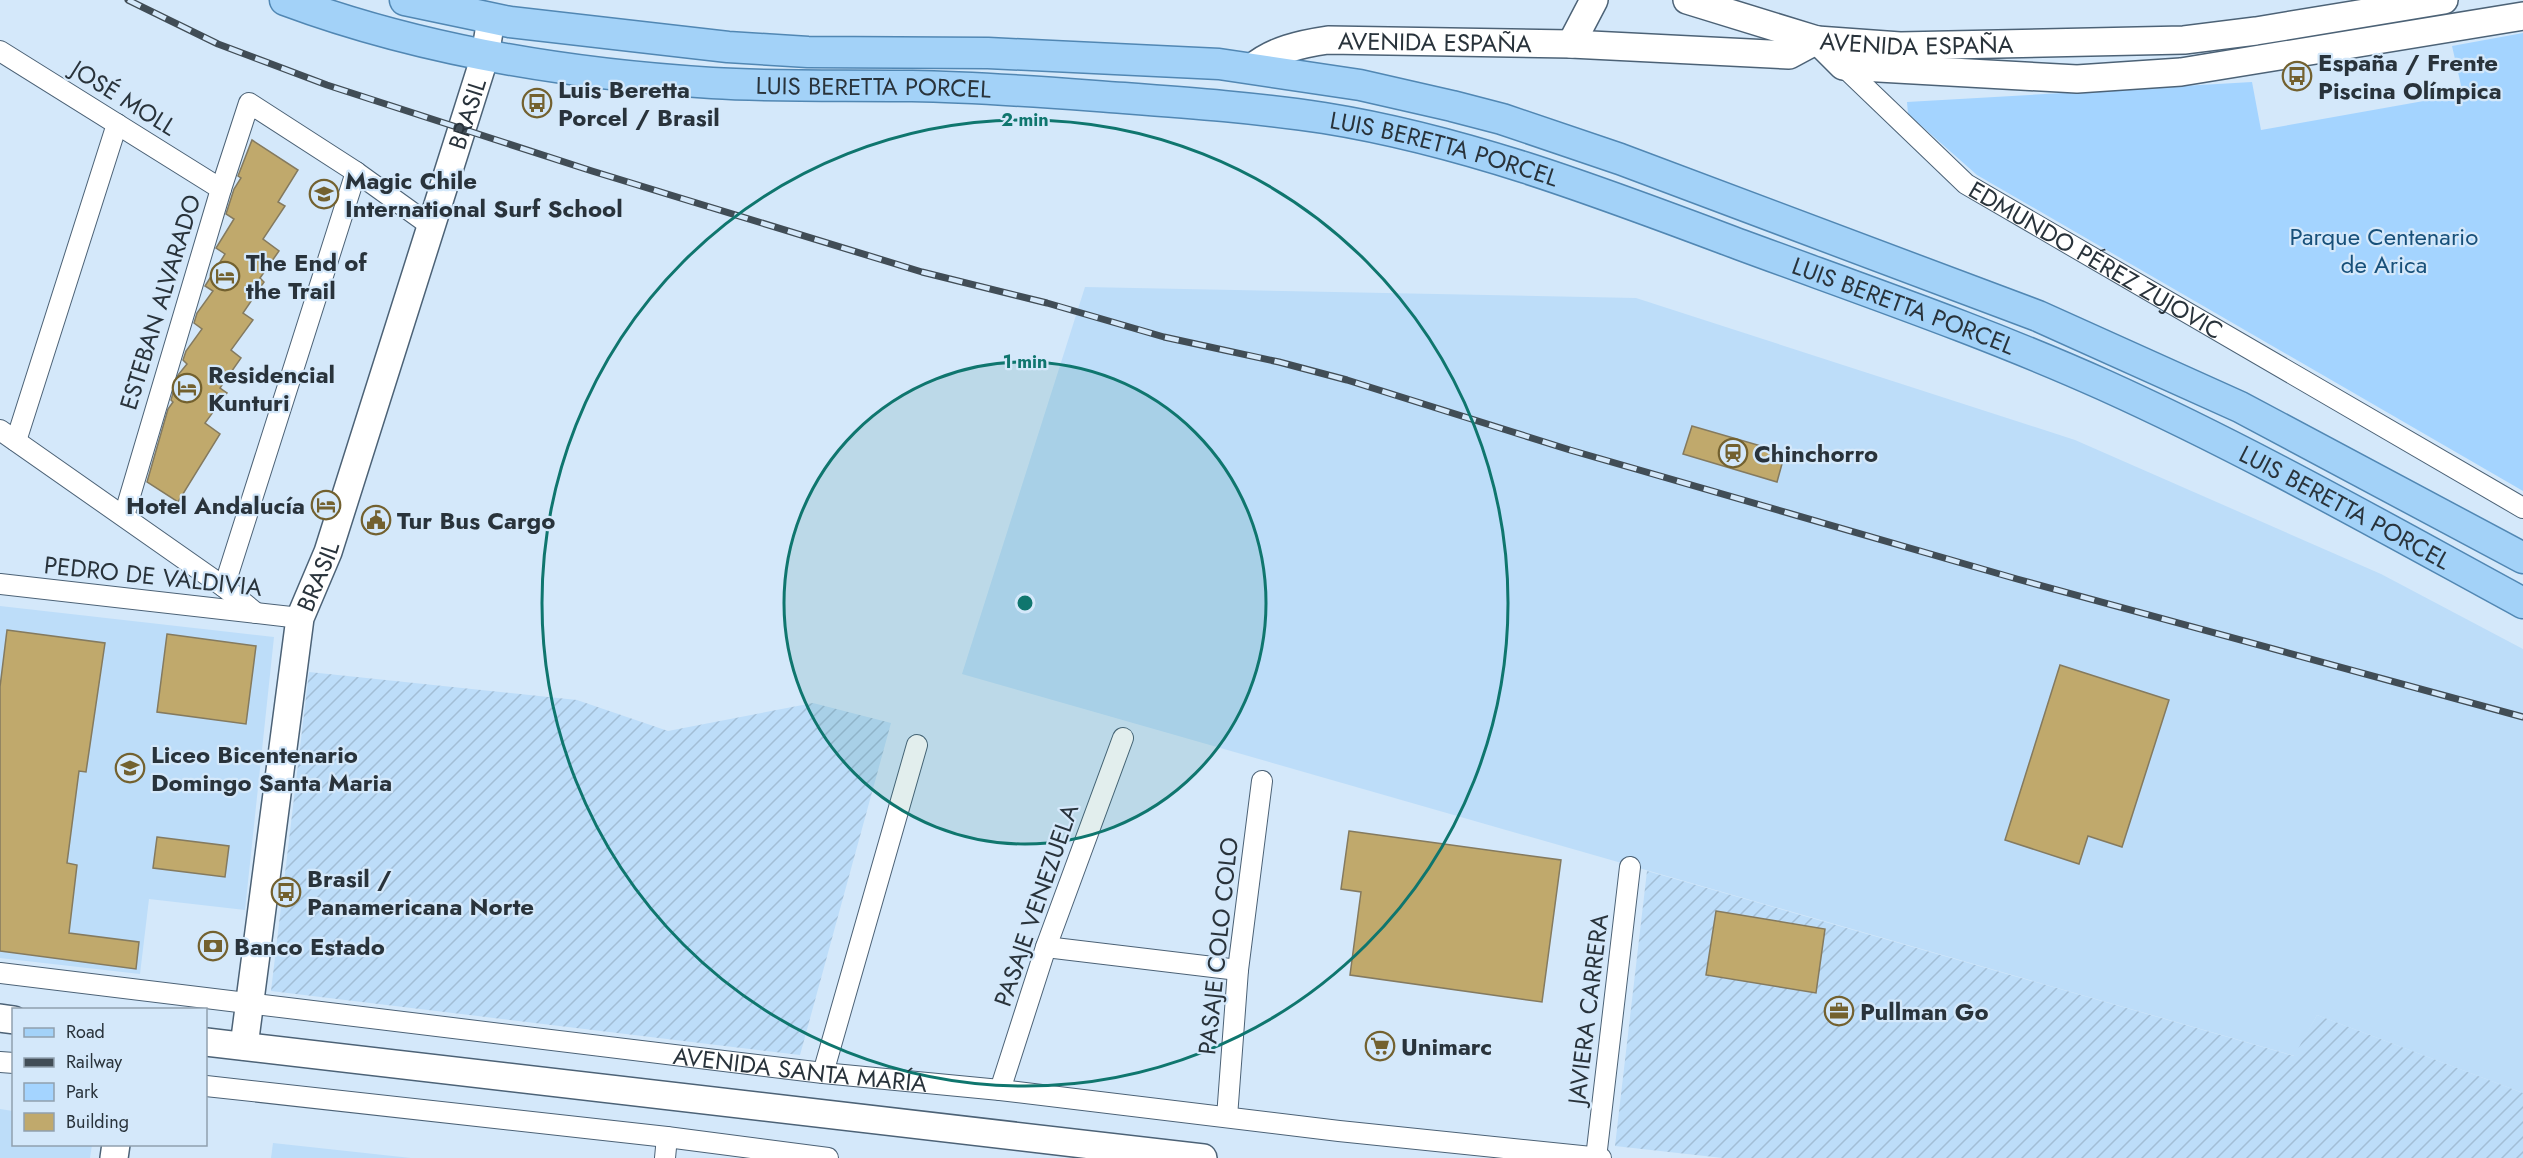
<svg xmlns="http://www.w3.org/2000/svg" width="2523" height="1158" font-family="Jost,sans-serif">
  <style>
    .built { fill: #bdddf9 }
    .industrial { fill: url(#industrial-furrows) }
    .green { fill: #a4d4ff }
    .building { fill: #c0a96c; stroke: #847a5f; stroke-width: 1.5 }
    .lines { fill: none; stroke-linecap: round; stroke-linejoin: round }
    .street-casing { stroke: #4c6276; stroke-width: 22 }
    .secondary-casing { stroke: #4c6276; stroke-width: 30 }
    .primary-casing { stroke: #5187b3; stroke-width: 33 }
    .street { stroke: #fff; stroke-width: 20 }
    .secondary { stroke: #fff; stroke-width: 27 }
    .primary { stroke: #a3d2f8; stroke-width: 30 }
    .rail-casing { stroke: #414d56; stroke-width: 7 }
    .rail { stroke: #d4e8fa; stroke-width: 4.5; stroke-dasharray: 14; stroke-linecap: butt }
    .ring { fill: none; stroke: #0f766e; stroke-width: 3 }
    .labels { text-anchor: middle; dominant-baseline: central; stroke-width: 4.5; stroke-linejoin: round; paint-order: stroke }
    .street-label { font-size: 24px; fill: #29333b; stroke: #d4e8fa }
    .poi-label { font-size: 24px; font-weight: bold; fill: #29333b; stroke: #d4e8fa; text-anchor: start }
    .park-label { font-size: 24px; fill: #17507a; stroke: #d4e8fa }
    .centre { fill: #0f766e; stroke: #d4e8fa; stroke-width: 3 }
    .ring-label { font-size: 18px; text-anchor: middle; font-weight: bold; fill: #0f766e; stroke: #d4e8fa; stroke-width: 4.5; stroke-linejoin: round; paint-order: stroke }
  </style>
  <defs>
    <pattern id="industrial-furrows" width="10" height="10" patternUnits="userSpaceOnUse" patternTransform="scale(1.5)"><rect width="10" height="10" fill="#bdddf9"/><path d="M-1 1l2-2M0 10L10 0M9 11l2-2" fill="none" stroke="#a2bed6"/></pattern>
  </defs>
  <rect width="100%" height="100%" fill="#d4e8fa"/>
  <!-- built -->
  <g class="built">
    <path d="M1085,287L1636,298L2075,440L2381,574L2523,649V1093L2317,1015L2295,1056L962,674Z"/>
    <path d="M0,606L274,637L245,910L149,899L140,974L0,958Z"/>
    <path d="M0,1109L13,1111L14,1144L92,1145L90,1158H0Z"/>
    <path d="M273,1143L411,1158H271Z"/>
  </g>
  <!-- industrial -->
  <g class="industrial">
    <path d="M309,672L577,700L668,731L813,703L891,723L800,1055L271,991Z"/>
    <path d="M1647,871L2294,1056L2317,1015L2523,1093V1158H1723L1615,1146Z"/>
  </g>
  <!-- green -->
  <path class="green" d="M2523,33V491L1977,175L1908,114L1907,102L2252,82L2261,130L2463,94L2452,46Z"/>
  <!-- building -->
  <g class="building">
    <path d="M252,140L298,170L278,202L285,206L263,239L279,251L260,278L264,282L243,313L253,320L231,350L241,358L220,388L227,393L205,423L220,434L178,502L147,482L168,409L173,402L171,400L178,375L187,364L183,360L186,351L202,329L194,323L197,313L213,291L205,286L225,254L216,248L234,219L226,214L234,189L241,178L238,176Z"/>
    <path d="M1692,426L1785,453L1777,482L1683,454Z"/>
    <path d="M7,630L105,643L86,772L79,771L67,863L77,865L69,933L139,942L136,969L0,951V687Z"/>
    <path d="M167,634L256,646L246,724L157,712Z"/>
    <path d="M2060,665L2169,700L2122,847L2088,836L2079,864L2005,840Z"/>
    <path d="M1349,831L1561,860L1542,1002L1350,975L1361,892L1341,889Z"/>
    <path d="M157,837L229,846L225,877L153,868Z"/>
    <path d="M1716,911L1825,929L1816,993L1706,975Z"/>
  </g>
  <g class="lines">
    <!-- street casing -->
    <g class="street-casing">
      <g id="street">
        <path d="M0,51L221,189"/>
        <path id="s1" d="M1843,66L1966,184L2523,508"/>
        <path d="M0,430L224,587L256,613"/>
        <path d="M16,441L117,124"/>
        <path d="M124,516L221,189L249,103L356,172L431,226"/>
        <path d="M0,584L300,618"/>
        <path d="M224,587L356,172"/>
        <path d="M1046,947L1238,970"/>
        <path id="s2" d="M0,973L823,1073L1000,1090L1339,1131L1601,1158"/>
        <path d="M0,1062L14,1063"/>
        <path d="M823,1073L917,745"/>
        <path d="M206,1086L667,1137L828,1158"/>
        <path d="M1000,1090L1046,947L1123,738"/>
        <path d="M1227,1117L1238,970L1262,781"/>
        <path d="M665,1158L667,1137"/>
        <path d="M1596,1158L1630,867"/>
      </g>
    </g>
    <!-- secondary casing -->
    <g class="secondary-casing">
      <g id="secondary">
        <path d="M1687,0L1817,40L1843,66L2077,79L2181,72L2523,16"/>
        <path d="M1571,44L1594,0"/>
        <path id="s3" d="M1252,68C1273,50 1301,44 1328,40L1571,44L1789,55L1817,40L1900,46L2184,40L2256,31L2444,0"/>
        <path d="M0,1018L14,1020"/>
        <path d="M206,1042L1203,1158"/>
        <path id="s4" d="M244,1046L300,618L328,552L485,56L491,19"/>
        <path d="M114,1158L116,1144"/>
      </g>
    </g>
    <!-- primary casing -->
    <g class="primary-casing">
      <g id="primary">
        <path id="s5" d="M285,0C422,51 566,74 712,83C779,87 845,85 912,86C983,87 1054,93 1124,98C1191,103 1258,108 1324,118C1468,141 1605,194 1741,245C1863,290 1986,332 2104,385C2248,450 2385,528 2523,603"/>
        <path d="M405,0L510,22L728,47L808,52L988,53L1219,64L1360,85L1452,106L1502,119L1620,159L2038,316L2240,407L2523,558"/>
      </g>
    </g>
    <!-- street -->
    <use href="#street" class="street"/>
    <!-- secondary -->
    <use href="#secondary" class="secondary"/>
    <!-- primary -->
    <use href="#primary" class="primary"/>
    <!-- rail casing -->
    <g class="rail-casing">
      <path id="rail" d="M128,0L218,44L327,85L592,171L922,272L1047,303L1164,337L1279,362L1347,380L1570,450L2017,579L2523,717"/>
    </g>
    <!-- rail -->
    <use href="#rail" class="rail"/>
  </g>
  <!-- distance rings -->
  <circle cx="1025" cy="603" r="241" fill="#0f766e" fill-opacity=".12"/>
  <g class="ring">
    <circle cx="1025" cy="603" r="241"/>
    <circle cx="1025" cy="603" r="483"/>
  </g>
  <!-- icons -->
  <defs>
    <g id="bus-ring" transform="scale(1.5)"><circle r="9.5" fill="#d4e8fa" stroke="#73612f" stroke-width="1.5"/><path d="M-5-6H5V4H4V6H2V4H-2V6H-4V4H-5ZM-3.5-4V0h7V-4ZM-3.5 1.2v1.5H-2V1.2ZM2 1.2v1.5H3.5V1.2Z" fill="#73612f"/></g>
    <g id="school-ring" transform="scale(1.5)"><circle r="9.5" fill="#d4e8fa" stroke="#73612f" stroke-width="1.5"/><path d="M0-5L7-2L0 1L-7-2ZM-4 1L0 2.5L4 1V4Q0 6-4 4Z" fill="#73612f"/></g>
    <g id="hotel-ring" transform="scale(1.5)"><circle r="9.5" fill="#d4e8fa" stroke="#73612f" stroke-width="1.5"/><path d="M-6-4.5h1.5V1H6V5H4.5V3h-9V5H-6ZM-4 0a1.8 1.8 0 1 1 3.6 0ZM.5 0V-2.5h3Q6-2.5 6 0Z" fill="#73612f"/></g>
    <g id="station-ring" transform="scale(1.5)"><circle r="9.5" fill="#d4e8fa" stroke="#73612f" stroke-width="1.5"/><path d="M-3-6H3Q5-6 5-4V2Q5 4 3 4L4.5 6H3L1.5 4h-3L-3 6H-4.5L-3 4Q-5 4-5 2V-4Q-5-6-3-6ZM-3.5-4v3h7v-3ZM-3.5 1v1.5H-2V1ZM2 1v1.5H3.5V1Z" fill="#73612f"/></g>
    <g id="civic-ring" transform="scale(1.5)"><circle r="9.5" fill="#d4e8fa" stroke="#73612f" stroke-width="1.5"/><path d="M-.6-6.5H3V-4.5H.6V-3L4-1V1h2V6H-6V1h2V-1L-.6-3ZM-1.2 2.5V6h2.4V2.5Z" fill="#73612f"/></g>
    <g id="bank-ring" transform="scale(1.5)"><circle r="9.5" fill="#d4e8fa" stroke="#73612f" stroke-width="1.5"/><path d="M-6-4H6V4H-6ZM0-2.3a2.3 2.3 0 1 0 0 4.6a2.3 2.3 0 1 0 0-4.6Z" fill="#73612f"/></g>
    <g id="office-ring" transform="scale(1.5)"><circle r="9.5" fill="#d4e8fa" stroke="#73612f" stroke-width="1.5"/><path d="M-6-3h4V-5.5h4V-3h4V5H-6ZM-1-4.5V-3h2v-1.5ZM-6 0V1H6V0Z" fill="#73612f"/></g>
    <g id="supermarket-ring" transform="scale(1.5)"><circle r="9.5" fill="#d4e8fa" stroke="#73612f" stroke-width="1.5"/><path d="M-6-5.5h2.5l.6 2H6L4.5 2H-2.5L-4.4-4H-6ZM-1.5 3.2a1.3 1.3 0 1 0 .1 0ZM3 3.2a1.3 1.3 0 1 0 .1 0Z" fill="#73612f"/></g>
  </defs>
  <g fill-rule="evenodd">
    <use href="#bus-ring" x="2297" y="76"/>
    <use href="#bus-ring" x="537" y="103"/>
    <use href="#school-ring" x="324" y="194"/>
    <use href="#hotel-ring" x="225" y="276"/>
    <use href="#hotel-ring" x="187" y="388"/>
    <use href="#station-ring" x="1733" y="453"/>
    <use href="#hotel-ring" x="326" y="505"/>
    <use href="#civic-ring" x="376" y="520"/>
    <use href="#school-ring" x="130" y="768"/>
    <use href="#bus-ring" x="286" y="892"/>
    <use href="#bank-ring" x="213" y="946"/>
    <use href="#office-ring" x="1839" y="1011"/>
    <use href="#supermarket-ring" x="1380" y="1046"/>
  </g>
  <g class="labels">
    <!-- street labels -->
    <g class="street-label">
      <text stroke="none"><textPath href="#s3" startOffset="189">AVENIDA ESPAÑA</textPath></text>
      <text stroke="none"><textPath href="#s3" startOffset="675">AVENIDA ESPAÑA</textPath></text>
      <text stroke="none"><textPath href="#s5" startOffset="598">LUIS BERETTA PORCEL</textPath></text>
      <text transform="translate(124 98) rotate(32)">JOSÉ MOLL</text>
      <text stroke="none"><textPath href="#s4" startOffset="963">BRASIL</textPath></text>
      <text stroke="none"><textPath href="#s5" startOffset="1174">LUIS BERETTA PORCEL</textPath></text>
      <text stroke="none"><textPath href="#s1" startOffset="321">EDMUNDO PÉREZ ZUJOVIC</textPath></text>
      <text transform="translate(160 302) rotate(-73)">ESTEBAN ALVARADO</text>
      <text stroke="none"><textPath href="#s5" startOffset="1660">LUIS BERETTA PORCEL</textPath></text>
      <text stroke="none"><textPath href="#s5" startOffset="2146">LUIS BERETTA PORCEL</textPath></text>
      <text transform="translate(153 576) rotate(6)">PEDRO DE VALDIVIA</text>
      <text stroke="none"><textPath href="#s4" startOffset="477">BRASIL</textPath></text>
      <text transform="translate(1036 905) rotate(-71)">PASAJE VENEZUELA</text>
      <text transform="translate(1218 946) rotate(-84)">PASAJE COLO COLO</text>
      <text transform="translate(1588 1009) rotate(-83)">JAVIERA CARRERA</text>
      <text stroke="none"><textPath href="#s2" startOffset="806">AVENIDA SANTA MARÍA</textPath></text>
    </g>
    <!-- poi labels -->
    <g class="poi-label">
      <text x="2318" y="62">España / Frente<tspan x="2318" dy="28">Piscina Olímpica</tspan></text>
      <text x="558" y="89">Luis Beretta<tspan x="558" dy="28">Porcel / Brasil</tspan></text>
      <text x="345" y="180">Magic Chile<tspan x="345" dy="28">International Surf School</tspan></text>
      <text x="246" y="262">The End of<tspan x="246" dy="28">the Trail</tspan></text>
      <text x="208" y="374">Residencial<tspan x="208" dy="28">Kunturi</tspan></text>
      <text x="1754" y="453">Chinchorro</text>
      <text x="305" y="505" text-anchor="end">Hotel Andalucía</text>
      <text x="397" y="520">Tur Bus Cargo</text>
      <text x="151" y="754">Liceo Bicentenario<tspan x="151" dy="28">Domingo Santa Maria</tspan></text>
      <text x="307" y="878">Brasil /<tspan x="307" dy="28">Panamericana Norte</tspan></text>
      <text x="234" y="946">Banco Estado</text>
      <text x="1860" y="1011">Pullman Go</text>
      <text x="1401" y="1046">Unimarc</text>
    </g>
    <!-- park labels -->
    <g class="park-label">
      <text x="2384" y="236">Parque Centenario<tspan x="2384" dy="28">de Arica</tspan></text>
    </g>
  </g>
  <circle cx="1025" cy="603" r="9" class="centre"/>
  <g class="ring-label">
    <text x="1025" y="126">2 min</text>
    <text x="1025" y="368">1 min</text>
  </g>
  <!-- legend -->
  <rect x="12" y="1008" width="195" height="138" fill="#d4e8fa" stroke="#90a0ae" stroke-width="1.5"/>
  <rect x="24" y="1028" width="30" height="9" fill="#a3d2f8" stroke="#90a0ae" stroke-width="1.5"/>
  <text x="66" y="1038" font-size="18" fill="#29333b">Road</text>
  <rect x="24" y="1058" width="30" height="9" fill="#414d56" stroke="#90a0ae" stroke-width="1.5"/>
  <text x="66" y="1068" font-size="18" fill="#29333b">Railway</text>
  <rect x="24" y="1083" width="30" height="18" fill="#a4d4ff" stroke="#90a0ae" stroke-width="1.5"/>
  <text x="66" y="1098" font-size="18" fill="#29333b">Park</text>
  <rect x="24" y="1113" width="30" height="18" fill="#c0a96c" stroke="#90a0ae" stroke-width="1.5"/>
  <text x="66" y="1128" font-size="18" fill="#29333b">Building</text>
</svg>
